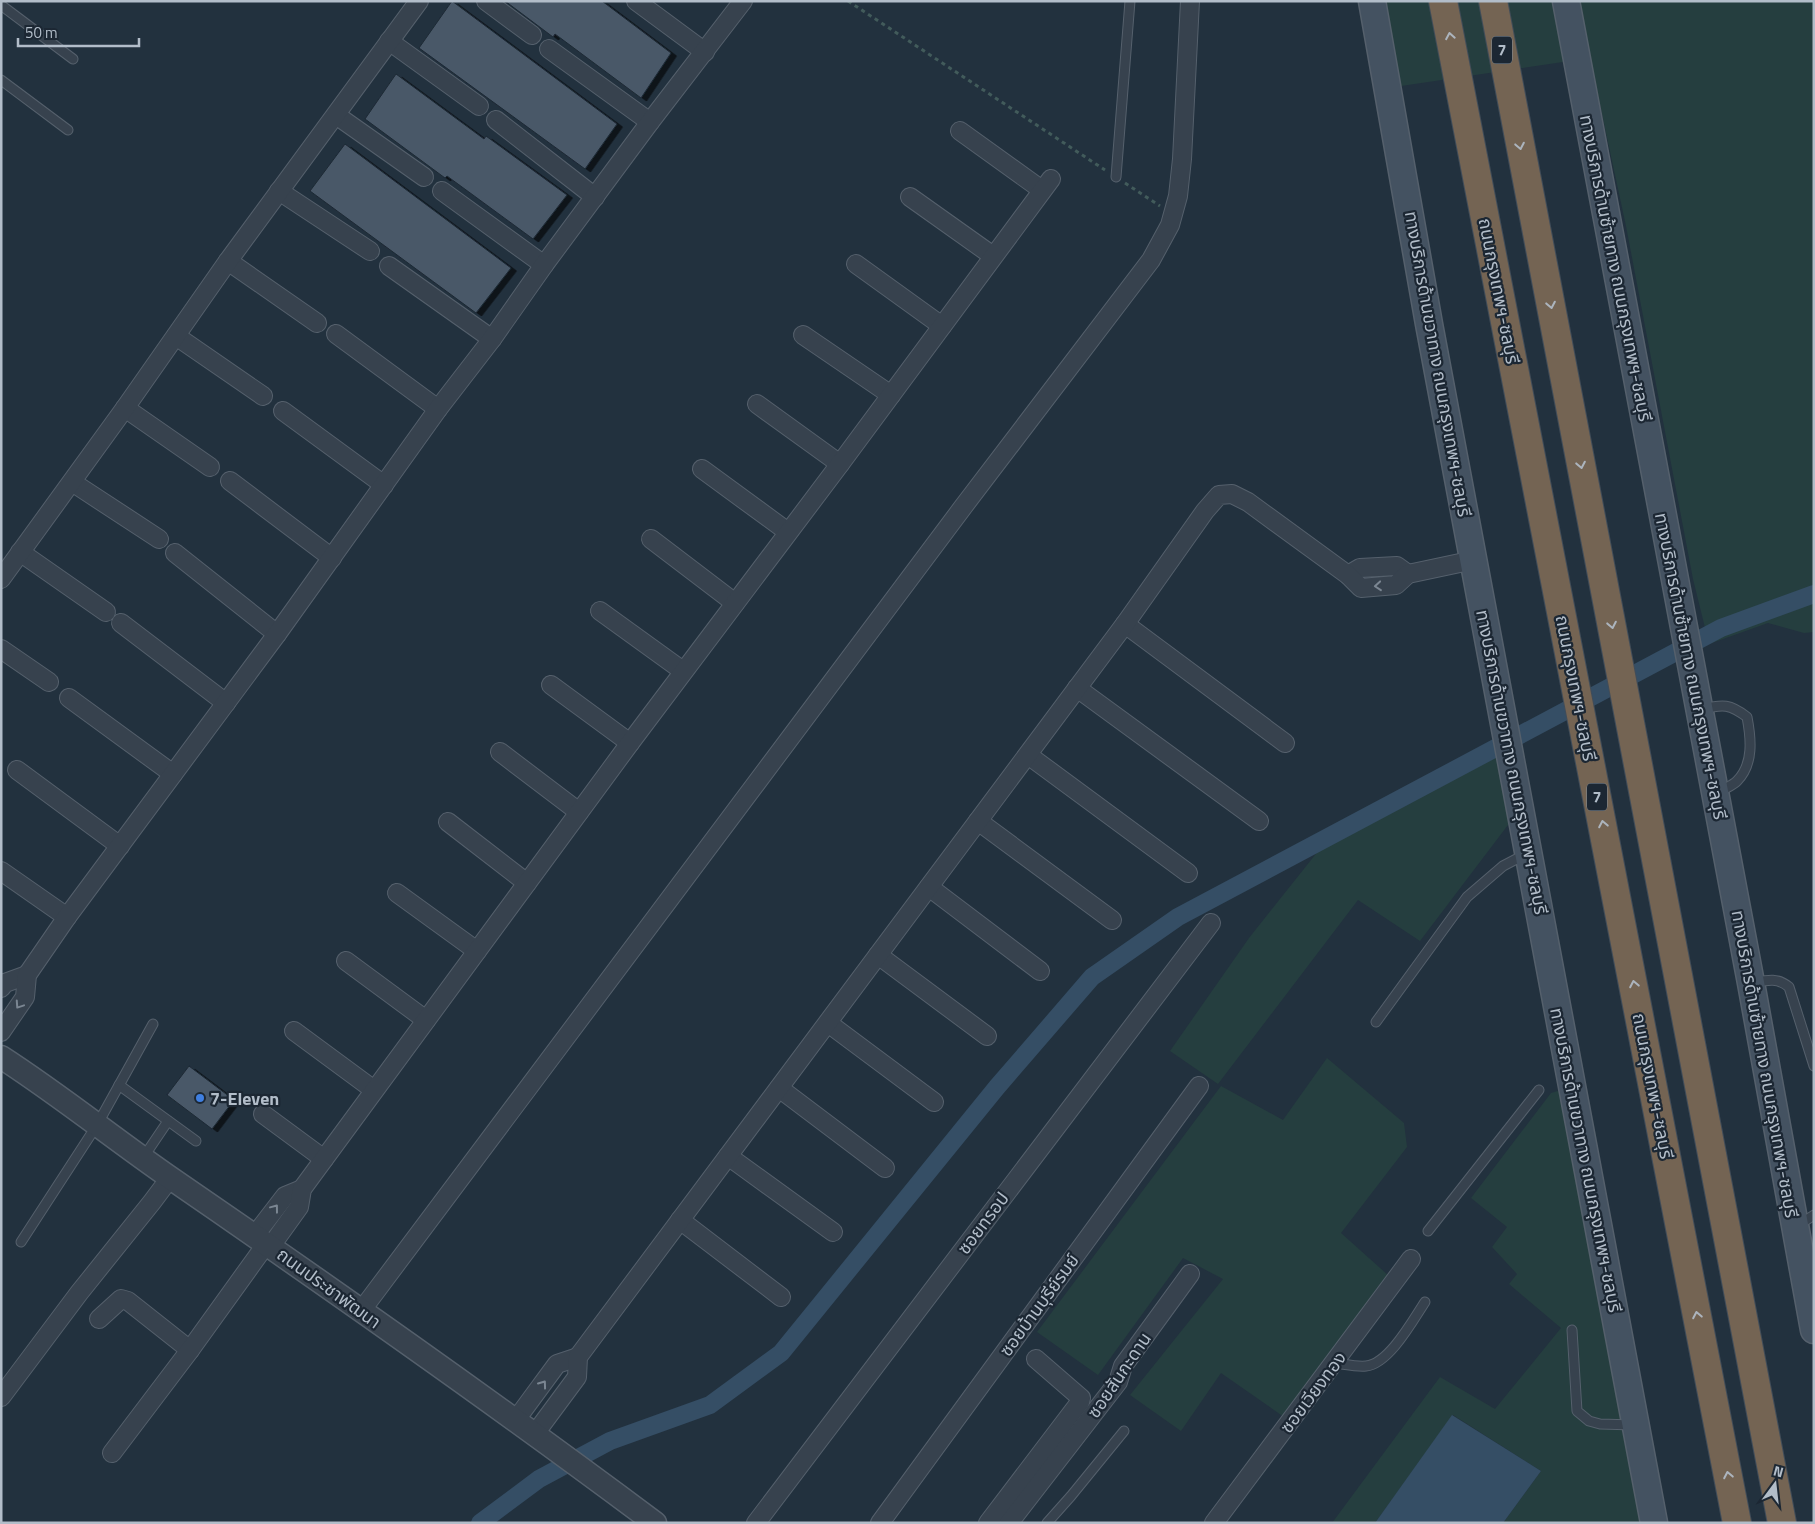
<svg xmlns="http://www.w3.org/2000/svg" width="1815" height="1524" font-family="'Titillium Web','Noto Sans Thai',sans-serif">
  <style>
    .green { fill: #253e3f }
    .water { fill: #354e65 }
    .lines { fill: none; stroke-linecap: round; stroke-linejoin: round }
    .canal { stroke: #354e65; stroke-width: 18 }
    .building { fill: #485867; stroke: #1e2935; filter: url(#shadow) }
    .service-casing { stroke: #55606c; stroke-width: 11 }
    .minor-casing { stroke: #55606c; stroke-width: 20 }
    .tertiary-casing { stroke: #55606c; stroke-width: 25 }
    .secondary-casing { stroke: #55606c; stroke-width: 29 }
    .motorway-casing { stroke: #424d59; stroke-width: 30 }
    .path { stroke: #425b5b; stroke-width: 3; stroke-dasharray: 4 4; stroke-linecap: butt }
    .service { stroke: #37424e; stroke-width: 9 }
    .minor { stroke: #37424e; stroke-width: 18 }
    .tertiary { stroke: #37424e; stroke-width: 22 }
    .secondary { stroke: #445261; stroke-width: 26 }
    .motorway { stroke: #746453; stroke-width: 28 }
    .oneway { stroke: #acb4bd }
    .oneway2 { stroke: #7b8692 }
    .shop-dot { fill: #3f7fe0; stroke: #1c2733; stroke-width: 2 }
    .labels { text-anchor: middle; dominant-baseline: central; stroke-width: 4.5; stroke-linejoin: round; paint-order: stroke }
    .shield { fill: #1c2733; stroke: #85909c; stroke-width: 1 }
    .shield-label { font-size: 16px; font-weight: bold; fill: #b2bdc9 }
    .street-label { font-size: 18px; fill: #b2bdc9; stroke: #1c2733 }
    .poi-label { font-size: 18px; font-weight: bold; fill: #b2bdc9; stroke: #1c2733; text-anchor: start }
  </style>
  <defs>
    <filter id="shadow"><feDropShadow dx="5.5" dy="3" stdDeviation="0" flood-color="#0009"/></filter>
  </defs>
  <rect width="100%" height="100%" fill="#22313e"/>
  <!-- green -->
  <g class="green">
    <path d="M1359,1H1814V632L1804,633L1768,623L1709,644L1693,579L1626,226L1590,58L1374,90Z"/>
    <path d="M1500,755L1511,821L1420,941L1358,900L1218,1084L1170,1051L1249,938L1319,850Z"/>
    <path d="M1327,1058L1404,1123L1407,1147L1341,1233L1389,1276L1284,1417L1221,1373L1181,1431L1130,1395L1223,1279L1183,1258L1098,1375L1037,1332L1221,1086L1283,1120Z"/>
    <path d="M1564,1089L1624,1440L1641,1523H1503L1541,1471L1453,1415L1375,1523H1332L1440,1377L1495,1409L1561,1328L1509,1284L1517,1274L1492,1247L1507,1227L1471,1198L1551,1093Z"/>
  </g>
  <!-- water -->
  <path class="water" d="M1452,1415L1541,1471L1503,1523H1375Z"/>
  <g class="lines">
    <!-- canal -->
    <path class="canal" d="M480,1523L539,1479L610,1441L710,1405L781,1353L997,1087L1092,977L1178,917L1721,628L1814,594"/>
  </g>
  <!-- building -->
  <g class="building">
    <path d="M452,1L617,124L585,169L419,48Z"/>
    <path d="M505,1H602L671,53L641,98L555,34L553,37Z"/>
    <path d="M396,74L484,139L486,136L567,195L533,239L447,176L445,178L365,119Z"/>
    <path d="M345,144L511,268L476,313L310,191Z"/>
    <path d="M189,1066L234,1100L212,1129L167,1095Z"/>
  </g>
  <g class="lines">
    <!-- service casing -->
    <g class="service-casing">
      <g id="service">
        <path d="M1,5L73,59"/>
        <path d="M1,80L68,130"/>
        <path d="M1116,177L1130,1"/>
        <path d="M1703,709C1723,704 1730,704 1747,717C1751,738 1754,764 1737,781C1732,786 1723,789 1717,794"/>
        <path d="M1753,983C1767,980 1777,977 1789,987L1814,1066"/>
        <path d="M1376,1022L1467,897L1503,866L1526,854"/>
        <path d="M119,1085L196,1141"/>
        <path d="M143,1158L168,1121"/>
        <path d="M1797,1226L1814,1215"/>
        <path d="M1428,1231L1539,1090"/>
        <path d="M21,1242L97,1125L153,1024"/>
        <path d="M1572,1330L1577,1411L1589,1421L1600,1424L1634,1425"/>
        <path d="M1335,1363C1344,1364 1356,1367 1366,1366C1389,1364 1413,1320 1425,1302"/>
        <path d="M1047,1523L1071,1496L1124,1431"/>
      </g>
    </g>
    <!-- minor casing -->
    <g class="minor-casing">
      <g id="minor">
        <path d="M486,1L532,35"/>
        <path d="M636,1L705,52"/>
        <path d="M389,41L479,106"/>
        <path d="M549,49L650,122"/>
        <path d="M336,115L424,177"/>
        <path d="M496,120L595,197"/>
        <path d="M960,131L1042,190"/>
        <path d="M279,191L370,251"/>
        <path d="M442,191L544,265"/>
        <path d="M910,197L993,256"/>
        <path d="M228,261L317,323"/>
        <path d="M856,264L942,326"/>
        <path d="M389,266L492,339"/>
        <path d="M336,334L438,409"/>
        <path d="M803,335L891,395"/>
        <path d="M176,336L263,396"/>
        <path d="M757,404L840,464"/>
        <path d="M125,408L210,467"/>
        <path d="M283,411L384,485"/>
        <path d="M702,469L788,532"/>
        <path d="M230,481L332,558"/>
        <path d="M72,482L159,539"/>
        <path d="M651,539L735,603"/>
        <path d="M20,552L106,612"/>
        <path d="M175,553L277,634"/>
        <path d="M1348,575L1360,568L1397,566L1408,574"/>
        <path d="M1,579L125,408L228,261L419,1"/>
        <path d="M600,611L683,671"/>
        <path d="M121,623L226,703"/>
        <path d="M1125,624L1285,743"/>
        <path d="M1,649L49,682"/>
        <path d="M551,685L630,743"/>
        <path d="M1077,688L1259,821"/>
        <path d="M69,698L173,774"/>
        <path d="M500,752L579,812"/>
        <path d="M1028,755L1188,873"/>
        <path d="M17,770L120,846"/>
        <path d="M978,821L1112,920"/>
        <path d="M448,822L527,883"/>
        <path d="M1,871L67,917"/>
        <path d="M929,887L1040,971"/>
        <path d="M397,893L477,951"/>
        <path d="M878,955L987,1036"/>
        <path d="M346,961L426,1020"/>
        <path d="M1,988L5,983L27,975"/>
        <path d="M828,1023L934,1102"/>
        <path d="M294,1031L374,1090"/>
        <path d="M1,1032L25,997L27,975L67,917L277,634L438,409L492,339L544,265L650,122L743,1"/>
        <path d="M779,1088L885,1168"/>
        <path d="M263,1114L324,1159"/>
        <path d="M728,1156L833,1232"/>
        <path d="M680,1220L781,1297"/>
        <path d="M255,1235L285,1196L302,1189"/>
        <path d="M271,1246L299,1207L302,1189L630,743L840,464L1051,179"/>
        <path d="M361,1311L963,507L1151,260L1170,225L1178,196L1182,159L1190,1"/>
        <path d="M99,1319L121,1299L128,1301L190,1350"/>
        <path d="M1,1397L79,1293L152,1202L170,1178"/>
        <path d="M515,1421L557,1364L578,1357"/>
        <path d="M534,1435L577,1377L578,1357L1125,624L1205,511L1219,495L1232,494L1248,502L1348,575L1361,588L1396,585L1408,574L1474,560"/>
        <path d="M112,1453L190,1350L267,1243"/>
        <path d="M756,1523L1211,923"/>
        <path d="M880,1523L1199,1086"/>
        <path d="M988,1523L1080,1402L1081,1398L1036,1359"/>
        <path d="M1009,1523L1118,1382L1123,1366L1190,1274"/>
        <path d="M1214,1523L1411,1259"/>
      </g>
    </g>
    <!-- tertiary casing -->
    <g class="tertiary-casing">
      <path id="tertiary" d="M1,1057C60,1095 114,1139 172,1179C335,1291 497,1405 655,1523"/>
    </g>
    <!-- secondary casing -->
    <g class="secondary-casing">
      <g id="secondary">
        <path d="M1372,1L1429,324L1654,1523"/>
        <path d="M1566,1L1751,983L1814,1330"/>
      </g>
    </g>
    <!-- motorway casing -->
    <g class="motorway-casing">
      <g id="motorway">
        <path d="M1443,1L1737,1523"/>
        <path d="M1493,1L1782,1523"/>
      </g>
    </g>
    <!-- path -->
    <g class="path">
      <path d="M848,1L1105,170"/>
      <path d="M1125,183L1160,206"/>
    </g>
    <!-- service -->
    <use href="#service" class="service"/>
    <!-- minor -->
    <use href="#minor" class="minor"/>
    <!-- tertiary -->
    <use href="#tertiary" class="tertiary"/>
    <!-- secondary -->
    <use href="#secondary" class="secondary"/>
    <!-- motorway -->
    <use href="#motorway" class="motorway"/>
  </g>
  <!-- one-way arrows -->
  <defs><path id="oneway-chevron" d="M-2-3.5L2.5 0L-2 3.5" fill="none" stroke-width="1.6" stroke-linecap="round" stroke-linejoin="round" transform="scale(1.25)"/></defs>
  <g class="oneway">
    <use href="#oneway-chevron" transform="translate(1450 36) rotate(-100)"/>
    <use href="#oneway-chevron" transform="translate(1520 146) rotate(79)"/>
    <use href="#oneway-chevron" transform="translate(1551 305) rotate(79)"/>
    <use href="#oneway-chevron" transform="translate(1581 465) rotate(79)"/>
    <use href="#oneway-chevron" transform="translate(1612 625) rotate(79)"/>
    <use href="#oneway-chevron" transform="translate(1603 824) rotate(-101)"/>
    <use href="#oneway-chevron" transform="translate(1634 984) rotate(-101)"/>
    <use href="#oneway-chevron" transform="translate(1697 1315) rotate(-101)"/>
    <use href="#oneway-chevron" transform="translate(1728 1475) rotate(-101)"/>
  </g>
  <g class="oneway2">
    <use href="#oneway-chevron" transform="translate(1378 586) rotate(175)"/>
    <use href="#oneway-chevron" transform="translate(19 1005) rotate(124)"/>
    <use href="#oneway-chevron" transform="translate(275 1208) rotate(-53)"/>
    <use href="#oneway-chevron" transform="translate(543 1384) rotate(-54)"/>
  </g>
  <!-- markers -->
  <circle class="shop-dot" cx="200" cy="1098" r="5"/>
  <g class="labels">
    <!-- shield labels -->
    <g class="shield">
      <rect x="1492" y="36.5" width="20" height="27" rx="4"/>
      <rect x="1587" y="783.5" width="20" height="27" rx="4"/>
    </g>
    <g class="shield-label">
      <text x="1502" y="50">7</text>
      <text x="1597" y="797">7</text>
    </g>
    <!-- street labels -->
    <g class="street-label">
      <text transform="translate(1616 268) rotate(79)">ทางบริการด้านซ้ายทาง ถนนกรุงเทพฯ-ชลบุรี</text>
      <text transform="translate(1499 291) rotate(79)">ถนนกรุงเทพฯ-ชลบุรี</text>
      <text transform="translate(1438 364) rotate(80)">ทางบริการด้านขวาทาง ถนนกรุงเทพฯ-ชลบุรี</text>
      <text transform="translate(1691 666) rotate(79)">ทางบริการด้านซ้ายทาง ถนนกรุงเทพฯ-ชลบุรี</text>
      <text transform="translate(1576 688) rotate(79)">ถนนกรุงเทพฯ-ชลบุรี</text>
      <text transform="translate(1512 762) rotate(79)">ทางบริการด้านขวาทาง ถนนกรุงเทพฯ-ชลบุรี</text>
      <text transform="translate(1765 1064) rotate(80)">ทางบริการด้านซ้ายทาง ถนนกรุงเทพฯ-ชลบุรี</text>
      <text transform="translate(1653 1086) rotate(79)">ถนนกรุงเทพฯ-ชลบุรี</text>
      <text transform="translate(1586 1160) rotate(79)">ทางบริการด้านขวาทาง ถนนกรุงเทพฯ-ชลบุรี</text>
      <text transform="translate(983 1223) rotate(-53)">ซอยทรอป</text>
      <text transform="translate(329 1288) rotate(36)">ถนนประชาพัฒนา</text>
      <text transform="translate(1039 1305) rotate(-54)">ซอยบ้านบุรีย์รมย์</text>
      <text transform="translate(1119 1375) rotate(-56)">ซอยสันกะดาน</text>
      <text transform="translate(1313 1392) rotate(-53)">ซอยเวียงทอง</text>
    </g>
    <!-- poi labels -->
    <g class="poi-label">
      <text x="210" y="1098">7-Eleven</text>
    </g>
  </g>
  <!-- border -->
  <rect width="1815" height="1524" fill="none" stroke="#b2bdc9" stroke-width="5"/>
  <!-- north arrow -->
  <g transform="translate(1775 1484) rotate(15)" stroke="#1c2733" stroke-width="4" paint-order="stroke">
  <path d="M0-4L9 19L0 12L-9 19Z" fill="#b2bdc9"/>
  <text y="-8" font-size="14" font-weight="bold" text-anchor="middle" fill="#b2bdc9">N</text>
  </g>
  <!-- scale -->
  <path d="M18 38v8h121v-8" fill="none" stroke="#b2bdc9" stroke-width="2.5"/>
  <text x="25" y="38" font-size="15" fill="#b2bdc9" stroke="#1c2733" stroke-width="4" paint-order="stroke">50 m</text>
</svg>
